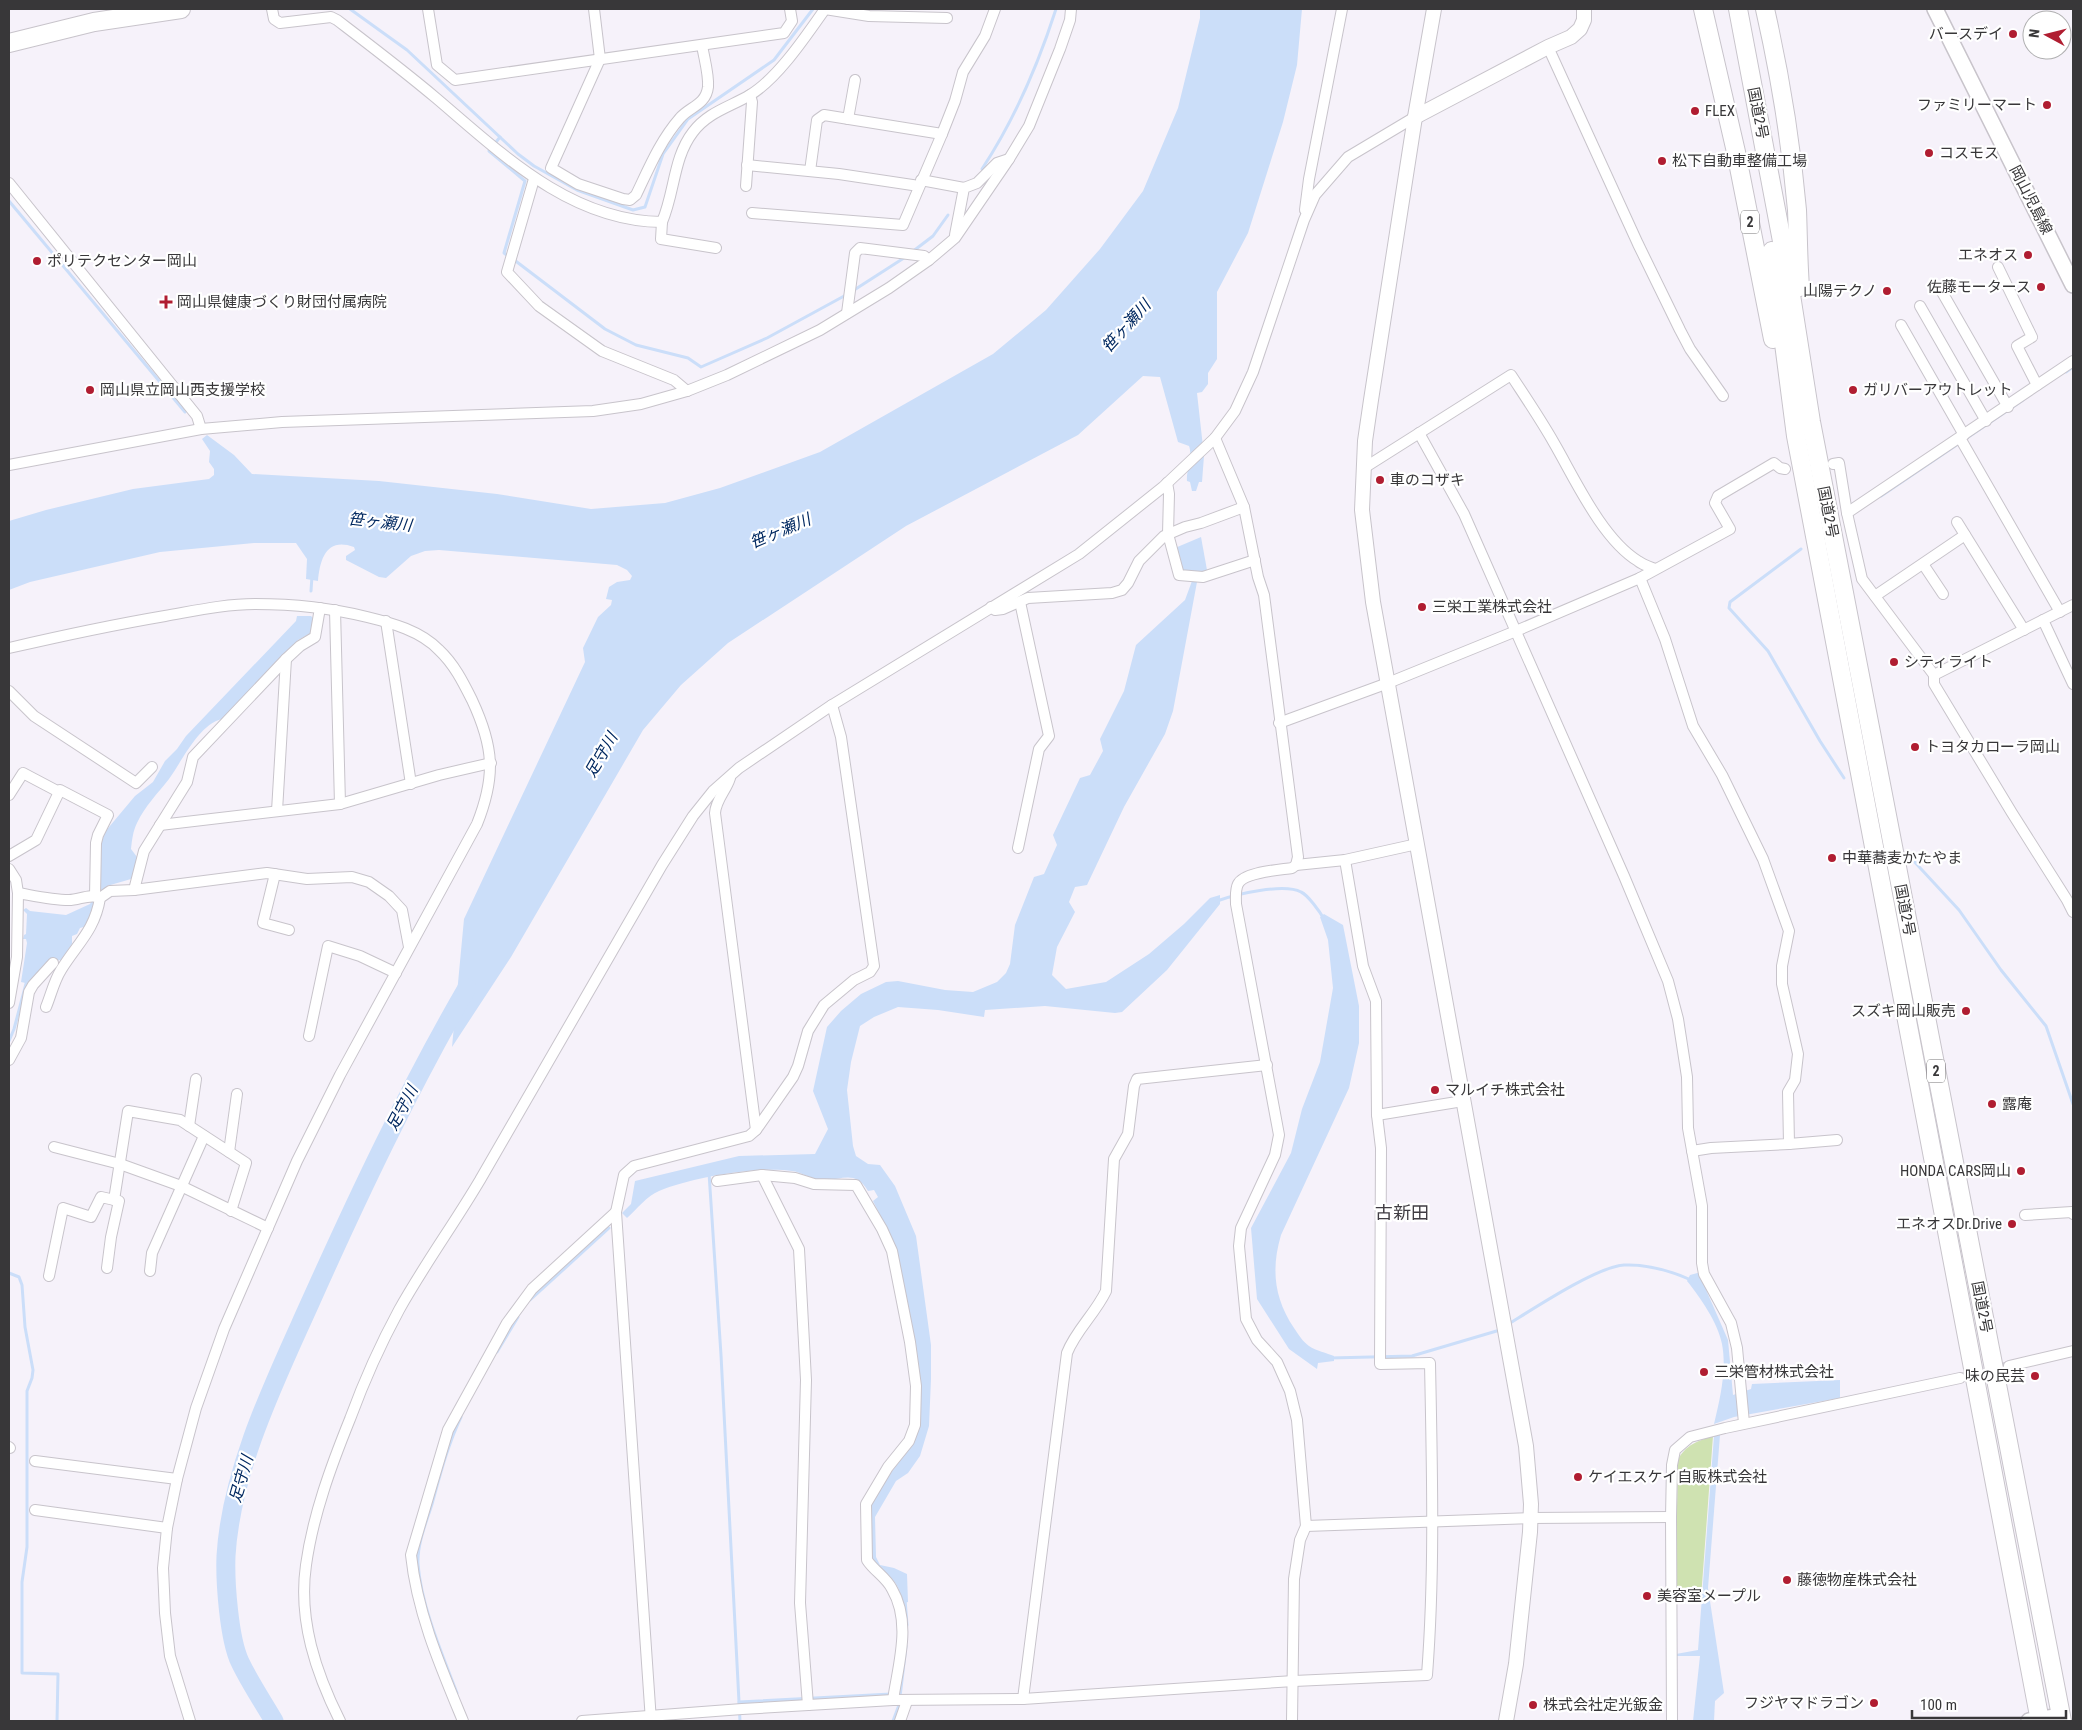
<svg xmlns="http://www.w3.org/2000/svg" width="2082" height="1730" font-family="'Roboto Condensed','Noto Sans JP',sans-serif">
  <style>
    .green { fill: #cfe2b1 }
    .water { fill: #cbdef9 }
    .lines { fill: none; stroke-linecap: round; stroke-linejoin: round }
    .stream { stroke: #cbdef9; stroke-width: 3 }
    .river { stroke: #cbdef9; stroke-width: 19 }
    .street-tunnel { stroke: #d0cdd3; stroke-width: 10; stroke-dasharray: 10 5; stroke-linecap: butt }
    .street-casing { stroke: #c8c4cb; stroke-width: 12 }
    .secondary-casing { stroke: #c8c4cb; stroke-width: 16 }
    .primary-casing { stroke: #c8c4cb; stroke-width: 18 }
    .highway-casing { stroke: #c8c4cb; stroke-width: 20 }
    .street { stroke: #fff; stroke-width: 10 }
    .secondary { stroke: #fff; stroke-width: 14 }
    .primary { stroke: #fff; stroke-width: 15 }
    .highway { stroke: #fff; stroke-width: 18 }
    .poi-dot { fill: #b01d31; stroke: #fff; stroke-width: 2 }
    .labels { text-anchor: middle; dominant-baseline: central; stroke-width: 4.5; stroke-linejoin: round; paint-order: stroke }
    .shield { fill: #fff; stroke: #747374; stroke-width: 1 }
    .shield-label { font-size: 14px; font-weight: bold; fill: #383739 }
    .poi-label { font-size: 15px; fill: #383739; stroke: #fff; text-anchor: start }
    .street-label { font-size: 15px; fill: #383739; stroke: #fff }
    .water-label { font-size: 16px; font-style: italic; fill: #002860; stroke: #fff }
    .quarter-label { font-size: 18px; fill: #403d43; stroke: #fff }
  </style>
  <rect width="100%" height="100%" fill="#f6f2fa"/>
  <!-- green -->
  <path class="green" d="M1713,1436L1701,1598H1675L1678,1460C1685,1445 1698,1441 1713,1436Z"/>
  <!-- water -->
  <g class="water">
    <path d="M1200,9H1302L1297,65L1283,122L1248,233L1217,292V359L1208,373V384L1202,392L1197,393L1204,456L1202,482H1199L1196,491H1192L1190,482L1187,481C1186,471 1193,456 1189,446L1178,442L1160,377L1143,376L1078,435L906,526L728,643L681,685L643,730L511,957L452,1047L464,919L585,662L583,648L598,617L611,605L612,600L606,599L609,587L617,582L630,580L632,576L627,570L617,565L439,550L425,551L411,556L386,578L379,577L346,560V556L355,550L354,547C327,537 320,558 318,581L306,579L307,559L296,543H254L160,552L30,582L9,590V521L46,510L133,489L209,479L214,475V469L209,462L210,451L202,439L207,435L234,455L252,474L379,481L497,494L591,509L665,503L720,488L820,452L993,354L1046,310L1100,249L1143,191L1178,108L1200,18Z"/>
    <path d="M1201,537L1207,570L1197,573L1182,572L1175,548Z"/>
    <path d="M1192,581L1197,582L1173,711L1165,734L1124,807L1087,885L1075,887L1069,902L1075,912L1057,947L1052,975L1066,989L1106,982L1149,954L1184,924L1210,898L1220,895V904L1167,970L1122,1012L1115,1013L1045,1006L985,1010L984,1017L938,1010L898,1007L874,1017L860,1026L851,1062L847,1090L853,1146L856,1156L868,1164L880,1165L895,1186L916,1236L931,1345V1379L929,1426L920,1456L908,1473L896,1481L875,1517L876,1557L880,1565L894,1568L907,1574L908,1602L903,1603C897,1577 890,1578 871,1563L869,1501L910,1448L921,1420L919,1392L899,1264L894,1243L873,1201L878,1197L874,1190L868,1191C854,1167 840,1183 817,1179C809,1178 801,1172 792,1171C757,1166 692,1177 659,1191C647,1196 637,1209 627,1218L622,1213L631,1204L635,1181L739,1156L815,1154L828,1129L813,1091L827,1027L841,1011L861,994L886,982L898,981L945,990L973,992L997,982L1006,973L1010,964L1015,925L1034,877L1044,874L1057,845L1053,835L1080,778L1090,775L1103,751L1100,739L1124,691L1136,645L1185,600Z"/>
    <path d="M297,616H311L315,620L313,634H309L298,640L222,719C199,724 182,761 169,779C158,793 145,806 137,823C133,831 132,840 131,849L137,857L135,875L131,879L107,886L102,892L87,926L80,928L77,934L72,936V944L61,960L51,961L30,984L21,982L27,943L26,939H23L24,935L26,934L27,914L23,910L26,908L30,911L66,915L90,904L100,888V843L104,833L135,796L153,782L165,761L177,749L186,736L296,621Z"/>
    <path d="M1324,914L1343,925L1359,1006V1043L1349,1088L1281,1235C1271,1269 1274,1298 1294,1328C1298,1334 1303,1342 1309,1346C1316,1351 1327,1353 1334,1356V1361L1318,1363L1317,1369L1289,1349L1257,1299L1251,1228L1291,1153L1302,1109L1320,1062L1333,988L1328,940L1320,917Z"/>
    <path d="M1701,1272L1707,1292L1728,1340L1733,1395L1751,1389L1752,1384L1840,1380V1398L1734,1417L1714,1424C1720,1399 1727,1370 1722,1344C1718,1323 1700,1297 1687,1281L1690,1275Z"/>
    <path d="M1720,1435L1708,1588L1724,1693L1715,1701L1714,1721H1693L1700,1656H1676V1654L1698,1650L1714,1436Z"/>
  </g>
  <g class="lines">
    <!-- stream -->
    <g class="stream">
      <path d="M350,9L407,50L518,154L534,166L577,190L633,210L645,207L663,154L688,119L774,60L813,9"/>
      <path d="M500,137L489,151L525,181L504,253L508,256"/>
      <path d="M982,169C1015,119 1038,65 1056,9"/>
      <path d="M9,201L185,412"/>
      <path d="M912,252L933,236L948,215"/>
      <path d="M513,259L605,329L636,345L688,358L701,367L767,338L846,295"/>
      <path d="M851,292L907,256"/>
      <path d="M2066,372L2073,367"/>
      <path d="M1881,496L2023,400"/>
      <path d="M1801,549L1730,602L1729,608L1768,651L1820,741L1844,778"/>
      <path d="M311,591L312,576"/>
      <path d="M1910,857L1959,910L2001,970L2046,1026L2073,1104"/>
      <path d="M1217,901C1236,894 1284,883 1301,892C1308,895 1320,912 1324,919"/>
      <path d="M9,1041L14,1029L27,980"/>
      <path d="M709,1173L721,1355L740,1721"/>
      <path d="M9,1273L19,1277L22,1285L25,1327L33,1370L32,1378L27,1391V1547L22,1582V1673L58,1674L57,1721"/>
      <path d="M530,1300L609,1228"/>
      <path d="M1507,1325C1533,1309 1596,1267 1624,1265C1646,1264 1671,1271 1691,1280"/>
      <path d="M497,1352L518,1317"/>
      <path d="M1330,1358L1412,1356L1500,1330"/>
      <path d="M905,1599L907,1625"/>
      <path d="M457,1693C442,1654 421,1605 418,1564C417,1544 426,1523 432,1504C440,1475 448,1444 461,1417"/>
      <path d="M739,1702L891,1694"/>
      <path d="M893,1721L899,1705L906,1646"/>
    </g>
    <!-- river -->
    <path class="river" d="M274,1721C263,1702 250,1683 240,1662C229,1639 225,1582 226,1556C231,1470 275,1381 310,1303C358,1196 408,1090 467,988"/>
    <!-- street-tunnel -->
    <path class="street-tunnel" d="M1960,1378L2009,1366"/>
    <!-- street casing -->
    <g class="street-casing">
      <g id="street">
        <path d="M272,9L274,19L280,23L331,17L337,20C371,46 404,71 436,98C502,154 570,221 662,222C675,192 673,158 693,132C708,112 730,107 750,95C778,78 806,36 825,9"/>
        <path d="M428,9L437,65L455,80L784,33L792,21L790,9"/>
        <path d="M594,9L600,59L551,168L578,184L623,199L630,200L636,195C649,168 660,141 680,118C689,107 706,105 708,87C709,74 704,58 702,45"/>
        <path d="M825,9L869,16L947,18"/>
        <path d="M1548,47L1638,244L1680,330L1690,349L1723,396"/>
        <path d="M848,119L855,80"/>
        <path d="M747,165L839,174L919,186"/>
        <path d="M810,171L817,120L824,115L942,134"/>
        <path d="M534,179L507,272L539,306L602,351L674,380L687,391"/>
        <path d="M921,180L964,188"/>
        <path d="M9,183L197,416L201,429"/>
        <path d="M746,186L752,102L750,95"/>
        <path d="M1305,210L1309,179L1342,9"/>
        <path d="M752,213L903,225L942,134L955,101L963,72L985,36L995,9"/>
        <path d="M662,222L661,239L716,248"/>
        <path d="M955,235L964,188L977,183L997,163L1009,159"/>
        <path d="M1998,267L2032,337L2017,346L2037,385"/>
        <path d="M1942,292L2008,407"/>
        <path d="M1920,306L1986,421"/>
        <path d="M847,313L855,253L860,248L924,256L929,260"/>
        <path d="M1901,325L1964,435"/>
        <path d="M1419,433L1464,514L1624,876L1668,981L1678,1019L1687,1077L1688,1128L1702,1206V1263L1704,1274L1731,1323L1737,1348L1744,1423"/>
        <path d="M1215,438L1244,507L1258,577L1264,595L1298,857L1296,865L1292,868C1279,870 1244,872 1238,884C1235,890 1236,898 1236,904L1279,1135L1275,1155L1241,1228L1239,1246L1246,1319L1257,1340L1277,1362L1290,1391L1297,1420L1306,1526L1300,1540L1294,1579L1292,1721"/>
        <path d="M1960,438L2060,612"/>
        <path d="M1833,464L1839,463L1847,513L1862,579L1934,675V684L2012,813L2067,900L2073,912"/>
        <path d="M9,465L201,429L282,422L593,411L641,404L687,391L727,375L820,330L889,288L929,260L955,238L1009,159L1029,126L1060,49L1070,20L1071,9"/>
        <path d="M1364,468L1511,375C1526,398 1541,420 1554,443C1575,479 1602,539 1638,561C1643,565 1650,567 1655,569"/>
        <path d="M1167,483L1169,494L1168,534L1179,575L1203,577L1255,560"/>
        <path d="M1847,513L2073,361"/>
        <path d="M1957,522L2024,630"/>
        <path d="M1923,564L1943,594"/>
        <path d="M1640,578L1665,639L1693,726L1722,775L1763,859L1789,931L1782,966V984L1798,1054L1795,1080L1788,1092L1789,1144L1711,1148L1692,1151"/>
        <path d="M1875,596L1965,535"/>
        <path d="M991,607L995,610L1003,609L1028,598L1112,593L1122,590L1128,583L1139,561L1164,536L1185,527L1201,523L1244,507"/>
        <path d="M335,610L340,804"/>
        <path d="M2043,620L2073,684"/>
        <path d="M386,621L411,784"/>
        <path d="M9,648C61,636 112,625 165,616C194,611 225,604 255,604C293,604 331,608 367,617C392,623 421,631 439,650C454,664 463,682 472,700C494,747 496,776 477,824L340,1075L297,1161L224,1329L196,1408L177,1479L167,1528L163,1568L165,1613L170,1656L190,1721"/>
        <path d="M1934,675L2073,605"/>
        <path d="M9,691L34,716L136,783L152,767"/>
        <path d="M1279,723L1388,683L1516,631L1640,578L1730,529L1715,503L1718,496L1774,463L1780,468L1785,469"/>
        <path d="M730,778C726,791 716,799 715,813L756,1130"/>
        <path d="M9,795L23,773L59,792"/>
        <path d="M277,811L286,659"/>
        <path d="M160,825L340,804L439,775L491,763"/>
        <path d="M1018,848L1039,749L1049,736L1020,602"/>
        <path d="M9,856L36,840L60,790L108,815L98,835L96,843L95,896"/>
        <path d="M1296,865L1345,860L1417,844"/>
        <path d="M9,869L16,880L18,893L17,957L9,1003"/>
        <path d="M275,874L263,923L289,930"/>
        <path d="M134,890L144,851L187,782L193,757L286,659L300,646L315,637L320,608"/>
        <path d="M18,893C35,896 52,900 69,900C79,900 91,893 100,898"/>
        <path d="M46,1007C51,995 54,981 61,970C77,944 95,930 100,898L110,891L134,890L267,873L307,879L352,877L369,882L389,896L402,910L409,947"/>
        <path d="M309,1036L328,946L360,956L396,973"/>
        <path d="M9,1060L21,1038L29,992L33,985L53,963"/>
        <path d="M1377,1115L1463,1101"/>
        <path d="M189,1126L196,1079"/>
        <path d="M1789,1144L1837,1140"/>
        <path d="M54,1147L120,1164L181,1186L268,1228"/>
        <path d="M229,1152L237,1094"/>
        <path d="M762,1175L799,1249L806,1380L800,1603L808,1705"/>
        <path d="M717,1181L762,1175L795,1178L814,1184L856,1185L882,1229L892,1251L910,1342L916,1386L915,1425L909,1441L888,1467L866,1504L867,1560C874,1571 886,1577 892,1589C912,1623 898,1665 893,1700"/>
        <path d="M114,1200L128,1111L180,1120L246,1163L231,1211"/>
        <path d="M2025,1215L2072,1212L2073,1214"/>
        <path d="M150,1271L152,1253L204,1136"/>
        <path d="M49,1276L63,1208L91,1217L101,1197L119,1201L111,1237L107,1268"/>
        <path d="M2009,1366L2073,1351"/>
        <path d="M9,1447L10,1448"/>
        <path d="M35,1461L177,1479"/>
        <path d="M35,1510L167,1528"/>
        <path d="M1306,1526L1531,1518L1671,1517"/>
        <path d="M1023,1699L1067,1353C1076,1330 1095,1314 1106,1291L1114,1159L1128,1134L1134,1086L1137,1079L1267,1065"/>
        <path d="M340,1721C316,1673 298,1620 306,1565C313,1515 331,1466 350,1419C364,1381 380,1345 399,1310C424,1265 454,1224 480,1180C541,1075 602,970 662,865L693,816L713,791L739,768L832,705L1079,554L1163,487L1215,438L1235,411L1253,372L1304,220L1315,195L1348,157L1415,117"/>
        <path d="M463,1721C441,1668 417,1613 411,1555L448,1430L507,1323L532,1289L616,1212"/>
        <path d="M582,1721L742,1709L893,1700L1023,1699L1294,1681L1427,1675C1435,1571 1432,1467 1430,1363L1380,1364L1381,1148L1377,1115L1376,1001L1363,966L1345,860"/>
        <path d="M651,1721L616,1212L624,1175L634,1166L749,1136L756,1130L793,1077L798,1066L808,1031L824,1005L854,980L870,972L874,966L841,737L832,705"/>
        <path d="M900,1721L907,1701"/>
        <path d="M1672,1721L1671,1517L1672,1465L1675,1450L1690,1437L1725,1428L1960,1378"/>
      </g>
    </g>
    <!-- secondary casing -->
    <g class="secondary-casing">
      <g id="secondary">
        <path d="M1434,9L1415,117L1371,400L1365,441L1362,510L1373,602L1526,1446L1531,1504L1530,1532L1516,1664L1506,1721"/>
        <path d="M1415,117L1548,47L1571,37L1580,29L1584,20V9"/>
      </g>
    </g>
    <!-- primary casing -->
    <g class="primary-casing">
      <g id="primary">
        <path d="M1935,9L2073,285"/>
        <path d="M2029,1721L2061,1716"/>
      </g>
    </g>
    <!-- highway casing -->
    <g class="highway-casing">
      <g id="highway">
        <path d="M1703,9L1736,152L1773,339"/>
        <path d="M1738,9L1785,257L1811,422L2062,1721"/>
        <path d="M1765,9C1780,75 1791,142 1797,210C1798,235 1798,261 1800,287"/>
        <path d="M9,43L94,22L181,9"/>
        <path d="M1772,251L1796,436L2040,1721"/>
      </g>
    </g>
    <!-- street -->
    <use href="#street" class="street"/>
    <!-- secondary -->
    <use href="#secondary" class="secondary"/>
    <!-- primary -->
    <use href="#primary" class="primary"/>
    <!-- highway -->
    <use href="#highway" class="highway"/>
  </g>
  <!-- markers -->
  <g class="poi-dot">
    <circle cx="2013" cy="34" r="5"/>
    <circle cx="2047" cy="105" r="5"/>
    <circle cx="1695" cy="111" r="5"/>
    <circle cx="1929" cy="153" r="5"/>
    <circle cx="1662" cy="161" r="5"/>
    <circle cx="2028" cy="255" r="5"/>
    <circle cx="37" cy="261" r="5"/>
    <circle cx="2041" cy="287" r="5"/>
    <circle cx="1887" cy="291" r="5"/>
    <path d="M163.5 294.5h5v5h5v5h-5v5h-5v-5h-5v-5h5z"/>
    <circle cx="90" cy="390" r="5"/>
    <circle cx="1853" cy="390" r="5"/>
    <circle cx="1380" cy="480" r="5"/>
    <circle cx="1422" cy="607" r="5"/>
    <circle cx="1894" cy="662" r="5"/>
    <circle cx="1915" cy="747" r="5"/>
    <circle cx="1832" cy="858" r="5"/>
    <circle cx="1966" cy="1011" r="5"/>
    <circle cx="1435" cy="1090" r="5"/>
    <circle cx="1992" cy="1104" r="5"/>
    <circle cx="2021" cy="1171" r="5"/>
    <circle cx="2012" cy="1224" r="5"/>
    <circle cx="1704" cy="1372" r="5"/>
    <circle cx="2035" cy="1376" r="5"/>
    <circle cx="1578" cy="1477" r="5"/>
    <circle cx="1787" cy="1580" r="5"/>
    <circle cx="1647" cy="1596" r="5"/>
    <circle cx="1874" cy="1703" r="5"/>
    <circle cx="1533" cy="1705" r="5"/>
  </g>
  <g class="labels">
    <!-- shield labels -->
    <g class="shield">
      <rect x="1741" y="210.5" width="18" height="23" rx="4"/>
      <rect x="1927" y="1059.5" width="18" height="23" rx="4"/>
    </g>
    <g class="shield-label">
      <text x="1750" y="222">2</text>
      <text x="1936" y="1071">2</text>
    </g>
    <!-- poi labels -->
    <g class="poi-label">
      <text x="2003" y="34" text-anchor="end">バースデイ</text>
      <text x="2037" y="105" text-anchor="end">ファミリーマート</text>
      <text x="1705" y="111">FLEX</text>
      <text x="1939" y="153">コスモス</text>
      <text x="1672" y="161">松下自動車整備工場</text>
      <text x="2018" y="255" text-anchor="end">エネオス</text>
      <text x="47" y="261">ポリテクセンター岡山</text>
      <text x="2031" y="287" text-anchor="end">佐藤モータース</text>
      <text x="1877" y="291" text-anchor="end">山陽テクノ</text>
      <text x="177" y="302">岡山県健康づくり財団付属病院</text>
      <text x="100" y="390">岡山県立岡山西支援学校</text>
      <text x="1863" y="390">ガリバーアウトレット</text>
      <text x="1390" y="480">車のコザキ</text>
      <text x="1432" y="607">三栄工業株式会社</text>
      <text x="1904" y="662">シティライト</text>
      <text x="1925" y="747">トヨタカローラ岡山</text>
      <text x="1842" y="858">中華蕎麦かたやま</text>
      <text x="1956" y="1011" text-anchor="end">スズキ岡山販売</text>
      <text x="1445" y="1090">マルイチ株式会社</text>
      <text x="2002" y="1104">露庵</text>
      <text x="2011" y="1171" text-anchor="end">HONDA CARS岡山</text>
      <text x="2002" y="1224" text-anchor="end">エネオスDr.Drive</text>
      <text x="1714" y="1372">三栄管材株式会社</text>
      <text x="2025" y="1376" text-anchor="end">味の民芸</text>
      <text x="1588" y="1477">ケイエスケイ自販株式会社</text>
      <text x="1797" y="1580">藤徳物産株式会社</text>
      <text x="1657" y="1596">美容室メープル</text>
      <text x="1864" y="1703" text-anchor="end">フジヤマドラゴン</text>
      <text x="1543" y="1705">株式会社定光鈑金</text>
    </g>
    <!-- street labels -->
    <g class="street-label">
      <text transform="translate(1758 113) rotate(79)">国道2号</text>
      <text transform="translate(2031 200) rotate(63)">岡山児島線</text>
      <text transform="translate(1828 512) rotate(79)">国道2号</text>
      <text transform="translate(1905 910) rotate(79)">国道2号</text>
      <text transform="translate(1982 1307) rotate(79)">国道2号</text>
    </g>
    <!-- water labels -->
    <g class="water-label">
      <text transform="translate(1126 326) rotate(-48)">笹ヶ瀬川</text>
      <text transform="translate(380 522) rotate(6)">笹ヶ瀬川</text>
      <text transform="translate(780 531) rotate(-23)">笹ヶ瀬川</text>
      <text transform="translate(601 755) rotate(-60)">足守川</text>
      <text transform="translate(402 1108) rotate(-62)">足守川</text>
      <text transform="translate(241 1479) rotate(-74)">足守川</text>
    </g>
    <!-- quarter labels -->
    <g class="quarter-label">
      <text x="1402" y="1212">古新田</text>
    </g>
  </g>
  <!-- border -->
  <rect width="2082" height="1730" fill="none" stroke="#383739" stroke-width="20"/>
  <!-- north arrow -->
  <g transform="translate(2047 35) rotate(277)"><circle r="24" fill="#ffffff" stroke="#afafb0"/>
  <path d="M0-4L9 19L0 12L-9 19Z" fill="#b01d31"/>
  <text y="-8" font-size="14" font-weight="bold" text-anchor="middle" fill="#383739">N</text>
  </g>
  <!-- scale -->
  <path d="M1912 1710v8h154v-8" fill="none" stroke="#383739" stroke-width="2.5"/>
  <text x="1920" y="1710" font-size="15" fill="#383739" stroke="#ffffff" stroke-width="4" paint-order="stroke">100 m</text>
</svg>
